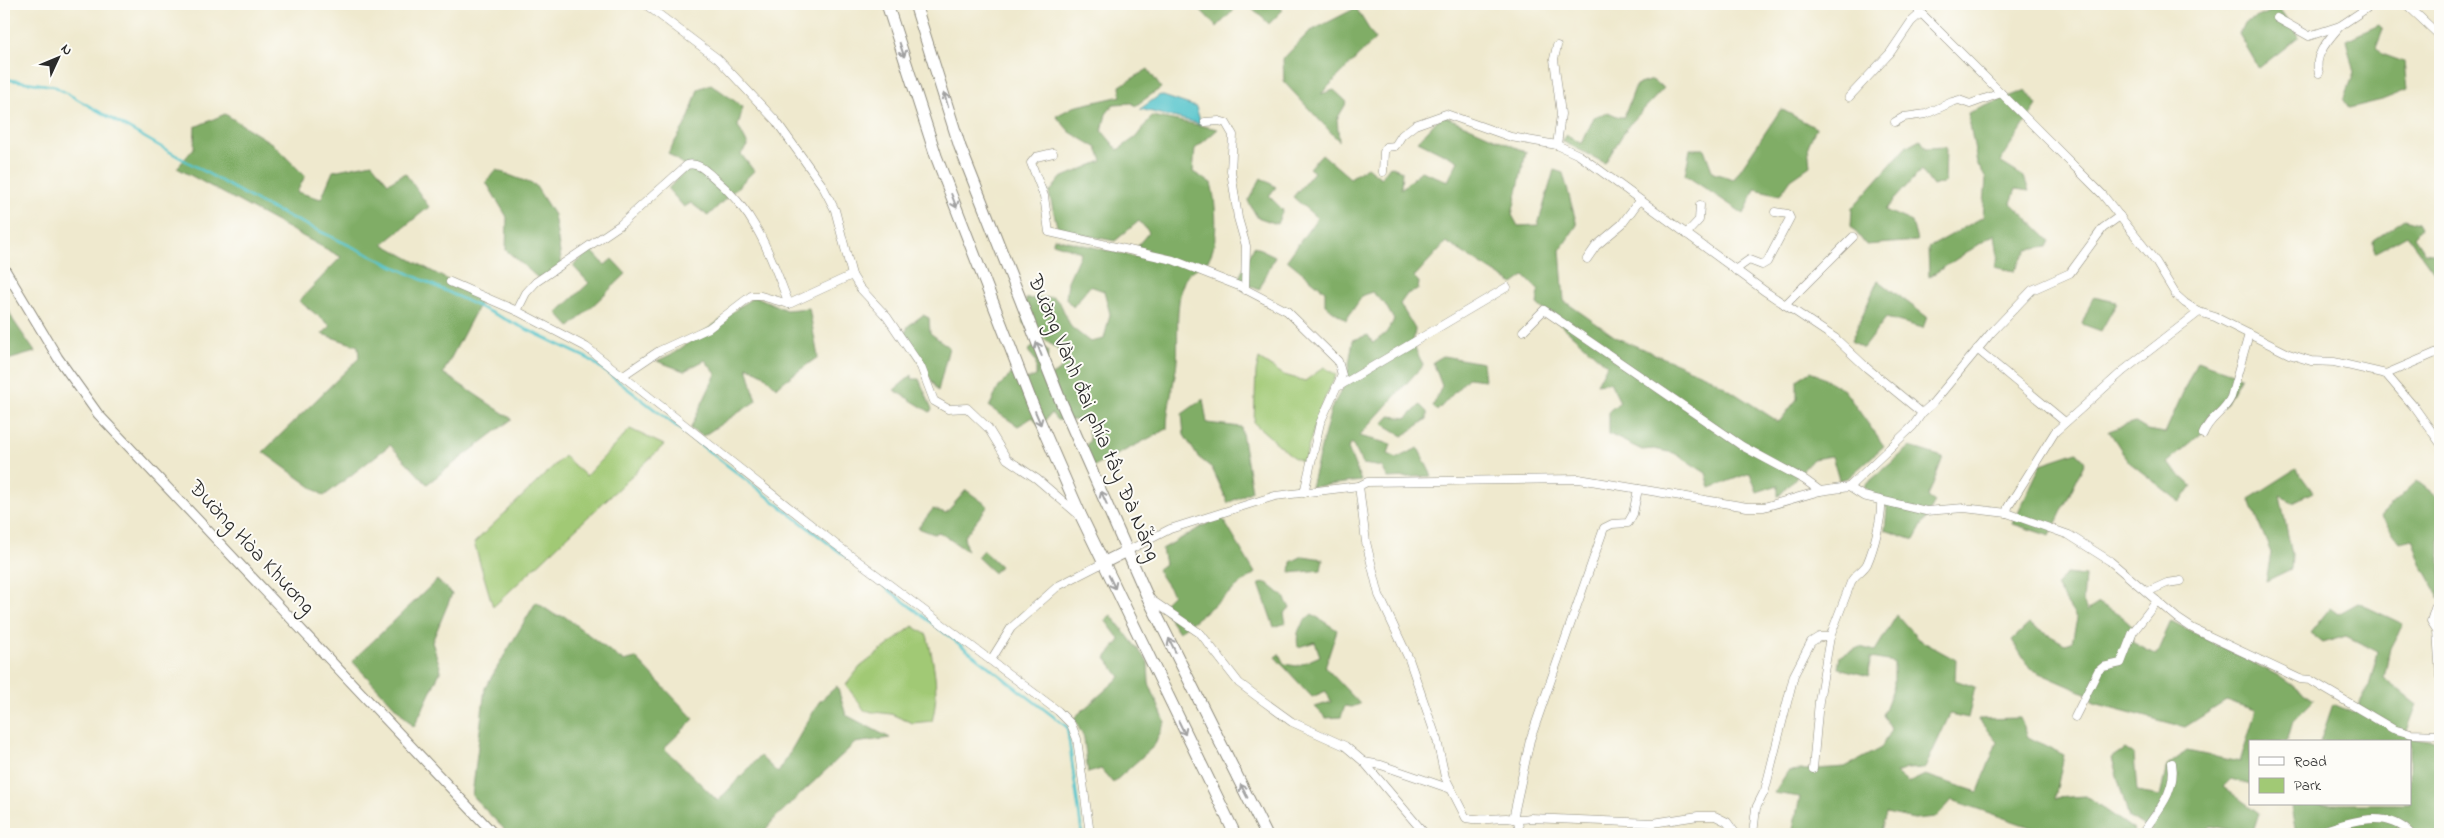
<svg xmlns="http://www.w3.org/2000/svg" width="2444" height="838" font-family="'Indie Flower',sans-serif">
  <style>
    .green { fill: #a1c975; stroke: #667a50 }
    .forest { fill: #80ad66; stroke: #566c48 }
    .water { fill: #57c5cc; stroke: #41787c }
    .lines { fill: none; stroke-linecap: round; stroke-linejoin: round }
    .stream { stroke: #57c5cc; stroke-width: 2.5 }
    .minor-casing { stroke: #8d8a7c; stroke-width: 9 }
    .tertiary-casing { stroke: #8d8a7c; stroke-width: 11 }
    .primary-casing { stroke: #8d8a7c; stroke-width: 13 }
    .minor { stroke: #fff; stroke-width: 8 }
    .tertiary { stroke: #fff; stroke-width: 9 }
    .primary { stroke: #fff; stroke-width: 11 }
    .oneway { stroke: #a0a0a0 }
    .labels { text-anchor: middle; dominant-baseline: central; stroke-width: 4; stroke-linejoin: round; paint-order: stroke }
    .street-label { font-size: 22px; fill: #2b2b2b; stroke: #fdfcf7 }
  </style>
  <rect width="100%" height="100%" fill="#fdfcf7"/>
  <filter id="ink" filterUnits="userSpaceOnUse"><feTurbulence type="fractalNoise" baseFrequency=".02" numOctaves="2"/><feDisplacementMap in="SourceGraphic" scale="10" xChannelSelector="R" yChannelSelector="G"/><feConvolveMatrix kernelMatrix="1 2 1 2 8 2 1 2 1" color-interpolation-filters="sRGB"/></filter>
  <filter id="wash" filterUnits="userSpaceOnUse"><feTurbulence type="fractalNoise" baseFrequency=".0096" numOctaves="4" result="noise"/><feDisplacementMap in="SourceGraphic" scale="20" xChannelSelector="R" yChannelSelector="G"/><feGaussianBlur stdDeviation="1.12" result="paint"/><feColorMatrix in="noise" values="0 0 0 0 0 0 0 0 0 0 0 0 0 0 0 0 0 1.4 0 .05"/><feComposite in="paint" operator="in"/></filter>
  <g filter="url(#wash)">
    <rect width="100%" height="100%" fill="#efe9ce"/>
    <!-- green -->
    <g class="green">
      <path d="M1259,359L1284,375L1305,381L1324,367L1336,375L1319,411L1304,462L1294,458L1254,423L1256,372Z"/>
      <path d="M630,429L664,445L493,607L474,543L564,456L586,476Z"/>
      <path d="M913,626L927,635C934,663 940,692 932,721L912,723L891,714L865,711L846,685L860,667Z"/>
    </g>
    <!-- forest -->
    <g class="forest">
      <path d="M1195,4H1240L1217,27Z"/>
      <path d="M1248,4H1276L1283,10L1269,24Z"/>
      <path d="M1356,8L1375,39L1321,94L1334,90L1347,102L1337,119L1339,141L1284,82L1283,59L1309,32Z"/>
      <path d="M2279,8L2299,37L2259,68L2239,34L2244,23Z"/>
      <path d="M2379,25L2383,29L2376,47L2382,54L2404,62L2407,90L2382,100L2349,108L2344,100L2354,73L2346,40Z"/>
      <path d="M1148,69L1161,88L1135,106L1132,103L1114,104L1106,114L1102,131L1118,150L1136,137L1152,116L1218,129L1195,149L1193,172L1211,183C1216,200 1220,247 1207,261C1202,267 1190,270 1186,277C1174,301 1179,335 1177,361C1175,383 1167,405 1167,429L1093,467L1083,450L1090,440L1085,420H1057L1051,413L1040,427L1033,417L1018,426L989,407L1000,385L1011,374L1026,380L1036,376V361L1028,351L1037,343L1049,351L1043,372L1048,377L1060,370L1067,357L1023,323L1026,299L1054,297L1061,305L1071,327L1090,342L1104,339L1110,314L1104,291L1090,286L1073,307L1066,299L1068,281L1081,252L1053,243L1054,238L1136,257L1138,245L1149,232L1139,221L1115,241L1058,230L1049,193L1061,178L1102,161L1097,148L1070,132L1056,116L1073,107L1121,96L1120,86Z"/>
      <path d="M1652,80L1664,88L1628,126L1605,163L1562,141L1567,135L1582,144L1594,117L1608,112L1619,117H1624L1636,85Z"/>
      <path d="M711,84L743,107L738,126L748,145L741,154L754,171L708,216L691,203L684,207L668,189L687,168L668,153L688,120L698,89Z"/>
      <path d="M2026,90L2037,105L2000,162L2024,177L2029,191L2016,189L2011,203L2050,241L2047,247L2027,250L2014,271L1994,267L1998,258L1995,234L1929,277L1928,248L1983,217L1986,179L1977,163L1968,113Z"/>
      <path d="M1781,109L1816,128L1808,146L1810,166L1791,179L1780,195L1755,189L1744,214L1685,175L1690,149H1704L1713,173L1734,179Z"/>
      <path d="M225,114L273,144L305,176L297,192L321,199L333,171L372,163L388,183L405,173L429,207L383,244L482,299L443,373L512,419L427,484L390,445L324,496L263,452L359,358L358,346L322,334L331,326L299,301L341,257L177,168L194,148L195,127Z"/>
      <path d="M1442,115L1526,152L1512,215L1518,226L1538,225L1554,170L1563,173L1577,225L1560,250L1564,301L1617,338L1711,378L1779,422L1797,399V380L1811,371L1844,390L1884,446L1848,478L1839,480L1832,456L1813,459L1778,497V485L1757,492L1750,473L1710,488L1706,473L1674,453L1654,449L1642,450L1609,434V411L1620,402L1610,382L1597,384L1607,365L1537,304L1539,291L1524,276L1513,284L1446,242L1414,277L1419,282L1418,290L1407,294L1400,304L1415,329L1413,344L1423,365L1359,436L1391,444L1388,454L1397,458L1418,448L1432,476L1388,478L1382,467L1363,464L1352,443L1348,448L1361,481L1311,487L1331,409L1346,382L1353,340L1368,335L1373,343L1386,333L1394,320L1385,304L1372,292L1363,295L1346,320L1325,305V291L1287,260L1317,218L1293,197L1314,172L1309,168L1322,154L1350,178L1367,167L1381,178L1390,166L1402,171L1401,189L1421,171L1448,181L1458,161L1418,141Z"/>
      <path d="M1920,139L1926,148L1946,147L1945,182L1933,186L1921,170L1885,210L1912,222L1917,241L1866,245L1851,226L1852,208L1907,146Z"/>
      <path d="M496,170L535,185L554,215L563,272L538,278L506,250L507,217L486,182Z"/>
      <path d="M1261,178L1276,187L1269,196L1283,210L1277,224L1257,217L1248,201Z"/>
      <path d="M2405,219L2418,223L2421,228L2414,237L2424,252L2440,254V293L2437,290L2439,279L2407,235L2375,253L2374,240Z"/>
      <path d="M1254,246L1275,256L1259,290L1238,280Z"/>
      <path d="M591,250L605,265L612,259L626,274L570,327L557,313L589,283L573,266Z"/>
      <path d="M1878,280L1927,317L1923,328L1886,318L1863,348L1851,341Z"/>
      <path d="M755,296L786,310L809,308L818,357L776,387L763,374L747,366L756,401L703,436L690,429L716,374L705,360L684,371L657,361L674,353Z"/>
      <path d="M2093,297L2117,302L2101,331L2082,324Z"/>
      <path d="M4,300L13,320L35,352L4,361Z"/>
      <path d="M923,315L929,318L930,333L949,347L938,391L904,337L908,326Z"/>
      <path d="M1443,356L1483,363L1485,380L1468,378L1437,411L1433,406L1442,386L1433,362Z"/>
      <path d="M2197,361L2241,376L2225,406L2207,419L2203,432L2167,463L2192,486L2180,502L2129,462L2109,431L2134,422L2147,430L2165,433Z"/>
      <path d="M912,375V379H919L932,409L930,412L894,390Z"/>
      <path d="M1203,399L1207,423L1241,427L1252,491L1228,503L1212,468L1198,457L1184,435L1182,414Z"/>
      <path d="M1420,405L1427,412V419L1403,436L1383,424L1390,416L1407,418Z"/>
      <path d="M1910,447L1943,457L1928,497L1935,502L1914,540L1885,530L1887,508L1864,486Z"/>
      <path d="M2077,452L2085,462L2050,536L2013,524L2041,464Z"/>
      <path d="M2296,469L2313,492L2293,502L2280,496L2292,555L2291,569L2266,581L2271,553L2249,499Z"/>
      <path d="M2417,481L2440,499V598L2421,563L2412,539L2400,542L2380,516Z"/>
      <path d="M966,490L988,506L964,537L967,551L939,532L934,534L918,528L933,509L946,513Z"/>
      <path d="M1221,516L1255,573L1179,632L1161,606L1173,594L1157,570L1165,564L1162,549Z"/>
      <path d="M983,550L1000,566L994,573L977,557Z"/>
      <path d="M1303,556L1323,559L1321,570L1290,573L1291,562Z"/>
      <path d="M2066,574L2085,576L2083,602L2087,611L2099,603L2122,617L2135,629L2132,642L2156,655L2171,621L2277,675L2314,700L2293,721L2287,742H2250V785L2231,779L2223,787L2259,813L2252,834L2210,826L2203,834H2156L2129,818L2112,758L2125,749L2134,755L2137,792L2160,796L2167,766L2187,751L2240,762L2256,710L2226,701L2185,727L2094,703L2087,694L2030,669L2012,640L2029,624L2065,644L2072,642L2077,619L2056,587Z"/>
      <path d="M437,580L452,594L432,642L441,670L414,727L352,661Z"/>
      <path d="M1267,583L1284,597L1290,608L1284,613L1286,623L1274,627L1259,584Z"/>
      <path d="M536,602L555,615L564,616L623,661L636,658L694,719L664,748L718,801L760,756L778,773L819,702L837,686L846,715L890,738L855,743L775,818L762,834H509L472,796L485,688Z"/>
      <path d="M2358,603L2403,624L2390,648L2384,678L2417,704L2405,736L2440,742V834H2296L2291,807L2293,804H2410V742H2320L2333,704L2354,713L2369,686L2378,652L2346,636L2323,643L2310,633L2330,608L2338,614Z"/>
      <path d="M1312,614L1337,630L1325,667L1360,704L1352,707L1345,706L1341,717L1326,718L1315,707L1331,702L1326,691L1312,697L1275,657L1279,654L1284,664L1297,666L1320,656L1315,642L1298,647C1295,632 1301,623 1312,614Z"/>
      <path d="M1111,615L1148,662L1149,683L1165,722L1154,746L1113,783L1101,769L1088,773L1084,738L1074,718L1120,677L1106,658L1120,640L1105,620Z"/>
      <path d="M1897,615L1918,639L1956,660L1955,680L1975,687L1968,718L1950,714L1925,768L1906,769L1896,773L1908,783L1925,775L1978,792L1997,742L1978,719L2020,718L2028,737L2064,755L2055,798L2086,796L2134,830L2132,834H2050L1952,800L1937,817L1914,819L1886,813L1880,834H1792L1800,797L1774,793L1788,771L1845,767L1881,748L1891,729L1883,715L1894,686V662L1870,658L1869,676L1838,668L1840,656L1860,647L1875,651Z"/>
    </g>
    <!-- water -->
    <path class="water" d="M1160,95L1196,107L1201,124L1140,109Z"/>
    <g class="lines">
      <!-- stream -->
      <path class="stream" d="M4,79L54,86L258,202L589,359L1067,727L1082,834"/>
    </g>
  </g>
  <g filter="url(#ink)">
    <g class="lines">
      <!-- minor casing -->
      <g class="minor-casing">
        <g id="minor">
          <path d="M645,4L718,59L776,121L822,185L835,210L852,275L860,288L887,317L921,367L934,401L948,409L967,408L988,428L1007,459L1037,479L1079,515"/>
          <path d="M1912,4L2102,194L2156,262L2176,295L2185,303L2199,312L2215,317L2289,354L2311,361L2334,362L2386,374L2415,408L2440,443"/>
          <path d="M2406,4L2440,36"/>
          <path d="M2277,18L2309,36L2340,26L2373,4"/>
          <path d="M2319,73C2312,56 2330,38 2340,26"/>
          <path d="M1849,97L1890,53L1911,22L1921,13"/>
          <path d="M1205,122L1219,121L1226,123L1233,135L1231,171L1238,218L1246,246L1245,290"/>
          <path d="M1895,122L1904,117L1926,114L1952,102L1959,100L1970,104L2001,93"/>
          <path d="M1557,145L1561,114L1554,59L1557,46"/>
          <path d="M1053,153L1036,157L1031,163L1044,196L1049,232L1173,260L1239,286L1287,311L1338,361L1342,375L1320,423L1304,493"/>
          <path d="M1383,172L1384,152L1386,147L1395,146L1402,135L1415,125L1446,114L1511,137L1557,145L1579,155L1766,292L1835,338L1867,368L1922,413"/>
          <path d="M1686,234L1699,220L1700,205"/>
          <path d="M1587,259L1596,246L1622,224L1639,201"/>
          <path d="M1735,270L1749,260L1762,265L1767,262L1790,218L1788,214L1775,212"/>
          <path d="M450,282L517,311L586,347L834,543L1058,711L1071,724L1077,739L1090,834"/>
          <path d="M1785,305L1853,237"/>
          <path d="M517,311L526,293L536,282L620,225L687,165C698,162 705,170 713,177C756,212 770,254 789,304"/>
          <path d="M1523,331L1544,310L1742,446L1805,480L1820,491"/>
          <path d="M1977,349L2065,422"/>
          <path d="M2386,374L2440,351"/>
          <path d="M622,376L659,351L709,328L751,296H761L789,304L852,275"/>
          <path d="M1336,388L1507,287"/>
          <path d="M2203,434C2210,416 2224,413 2231,397L2249,334"/>
          <path d="M1359,486L1366,542L1379,595L1409,659L1437,740L1445,777L1466,818C1480,821 1492,818 1506,818C1515,819 1521,820 1530,818L1653,823L1698,816H1715L1727,822L1736,834"/>
          <path d="M1849,487L1913,426L1922,413L1932,404L1991,333L2032,290L2070,273L2103,228L2120,216"/>
          <path d="M2007,513L2008,507L2055,432L2123,371L2199,312"/>
          <path d="M1127,551L1170,529L1275,496L1359,486L1367,482L1579,479L1747,507H1764L1820,491L1849,487L1863,496L1926,511L1964,508L2007,513L2069,535L2110,561L2177,618L2192,628L2300,679L2310,680L2393,729L2411,734L2440,735"/>
          <path d="M2147,592L2167,583L2181,581"/>
          <path d="M2440,593L2431,621L2437,630L2440,677"/>
          <path d="M1150,599L1201,634L1239,683L1259,698L1292,722L1345,746L1364,762L1425,834"/>
          <path d="M991,660L1011,628L1058,586L1103,563"/>
          <path d="M2075,717L2098,671L2103,667L2121,663L2133,632L2157,601"/>
          <path d="M1364,762L1381,765L1451,789"/>
          <path d="M1813,769L1819,701L1830,637L1851,582C1855,574 1863,571 1867,564C1874,548 1882,518 1881,501"/>
          <path d="M1513,819L1530,740L1604,528L1612,524L1628,523L1633,514L1638,489"/>
          <path d="M1518,821L1520,834"/>
          <path d="M1360,833L1361,834"/>
          <path d="M1753,834L1756,808L1765,790L1794,675L1811,642L1819,637H1830"/>
          <path d="M2142,834C2157,811 2177,792 2172,763"/>
          <path d="M2313,834C2344,824 2385,806 2411,834"/>
        </g>
      </g>
      <!-- tertiary casing -->
      <g class="tertiary-casing">
        <path id="tertiary" d="M4,268L58,358L98,414L494,834"/>
      </g>
      <!-- primary casing -->
      <g class="primary-casing">
        <g id="primary">
          <path d="M887,4L936,156L1033,406L1081,516L1235,834"/>
          <path d="M915,4L960,147L1059,397L1148,598L1266,834"/>
          <path d="M1103,563L1127,551"/>
        </g>
      </g>
      <!-- minor -->
      <use href="#minor" class="minor"/>
      <!-- tertiary -->
      <use href="#tertiary" class="tertiary"/>
      <!-- primary -->
      <use href="#primary" class="primary"/>
    </g>
    <!-- one-way arrows -->
    <defs><path id="oneway-shaft" d="M-6 0H5M1.5-3L5.5 0L1.5 3" fill="none" stroke-width="1.6" stroke-linecap="round" stroke-linejoin="round" transform="scale(1.25)"/></defs>
    <g class="oneway">
      <use href="#oneway-shaft" transform="translate(902 50) rotate(72)"/>
      <use href="#oneway-shaft" transform="translate(946 100) rotate(-107)"/>
      <use href="#oneway-shaft" transform="translate(954 201) rotate(69)"/>
      <use href="#oneway-shaft" transform="translate(1039 349) rotate(-111)"/>
      <use href="#oneway-shaft" transform="translate(1038 418) rotate(67)"/>
      <use href="#oneway-shaft" transform="translate(1104 498) rotate(-114)"/>
      <use href="#oneway-shaft" transform="translate(1112 582) rotate(64)"/>
      <use href="#oneway-shaft" transform="translate(1172 645) rotate(-116)"/>
      <use href="#oneway-shaft" transform="translate(1182 728) rotate(64)"/>
      <use href="#oneway-shaft" transform="translate(1244 791) rotate(-117)"/>
    </g>
  </g>
  <g class="labels">
    <!-- street labels -->
    <g class="street-label">
      <text transform="translate(1093 418) rotate(67)">Đường Vành đai phía tây Đà Nẵng</text>
      <text transform="translate(251 548) rotate(47)">Đường Hòa Khương</text>
    </g>
  </g>
  <!-- margin -->
  <rect width="2444" height="838" fill="none" stroke="#fdfcf7" stroke-width="20"/>
  <!-- legend -->
  <rect x="2249" y="740" width="162" height="65" fill="#fdfcf7" stroke="#a9a8a5"/>
  <rect x="2259" y="757" width="25" height="8" fill="#ffffff" stroke="#a9a8a5"/>
  <text x="2294" y="766" font-size="15" fill="#2b2b2b">Road</text>
  <rect x="2259" y="778" width="25" height="15" fill="#a1c975" stroke="#a9a8a5"/>
  <text x="2294" y="790" font-size="15" fill="#2b2b2b">Park</text>
  <!-- north arrow -->
  <g transform="translate(58 58) rotate(46)" stroke="#fdfcf7" stroke-width="4" paint-order="stroke">
  <path d="M0-4L9 19L0 12L-9 19Z" fill="#2b2b2b"/>
  <text y="-8" font-size="14" font-weight="bold" text-anchor="middle" fill="#2b2b2b">N</text>
  </g>
</svg>
